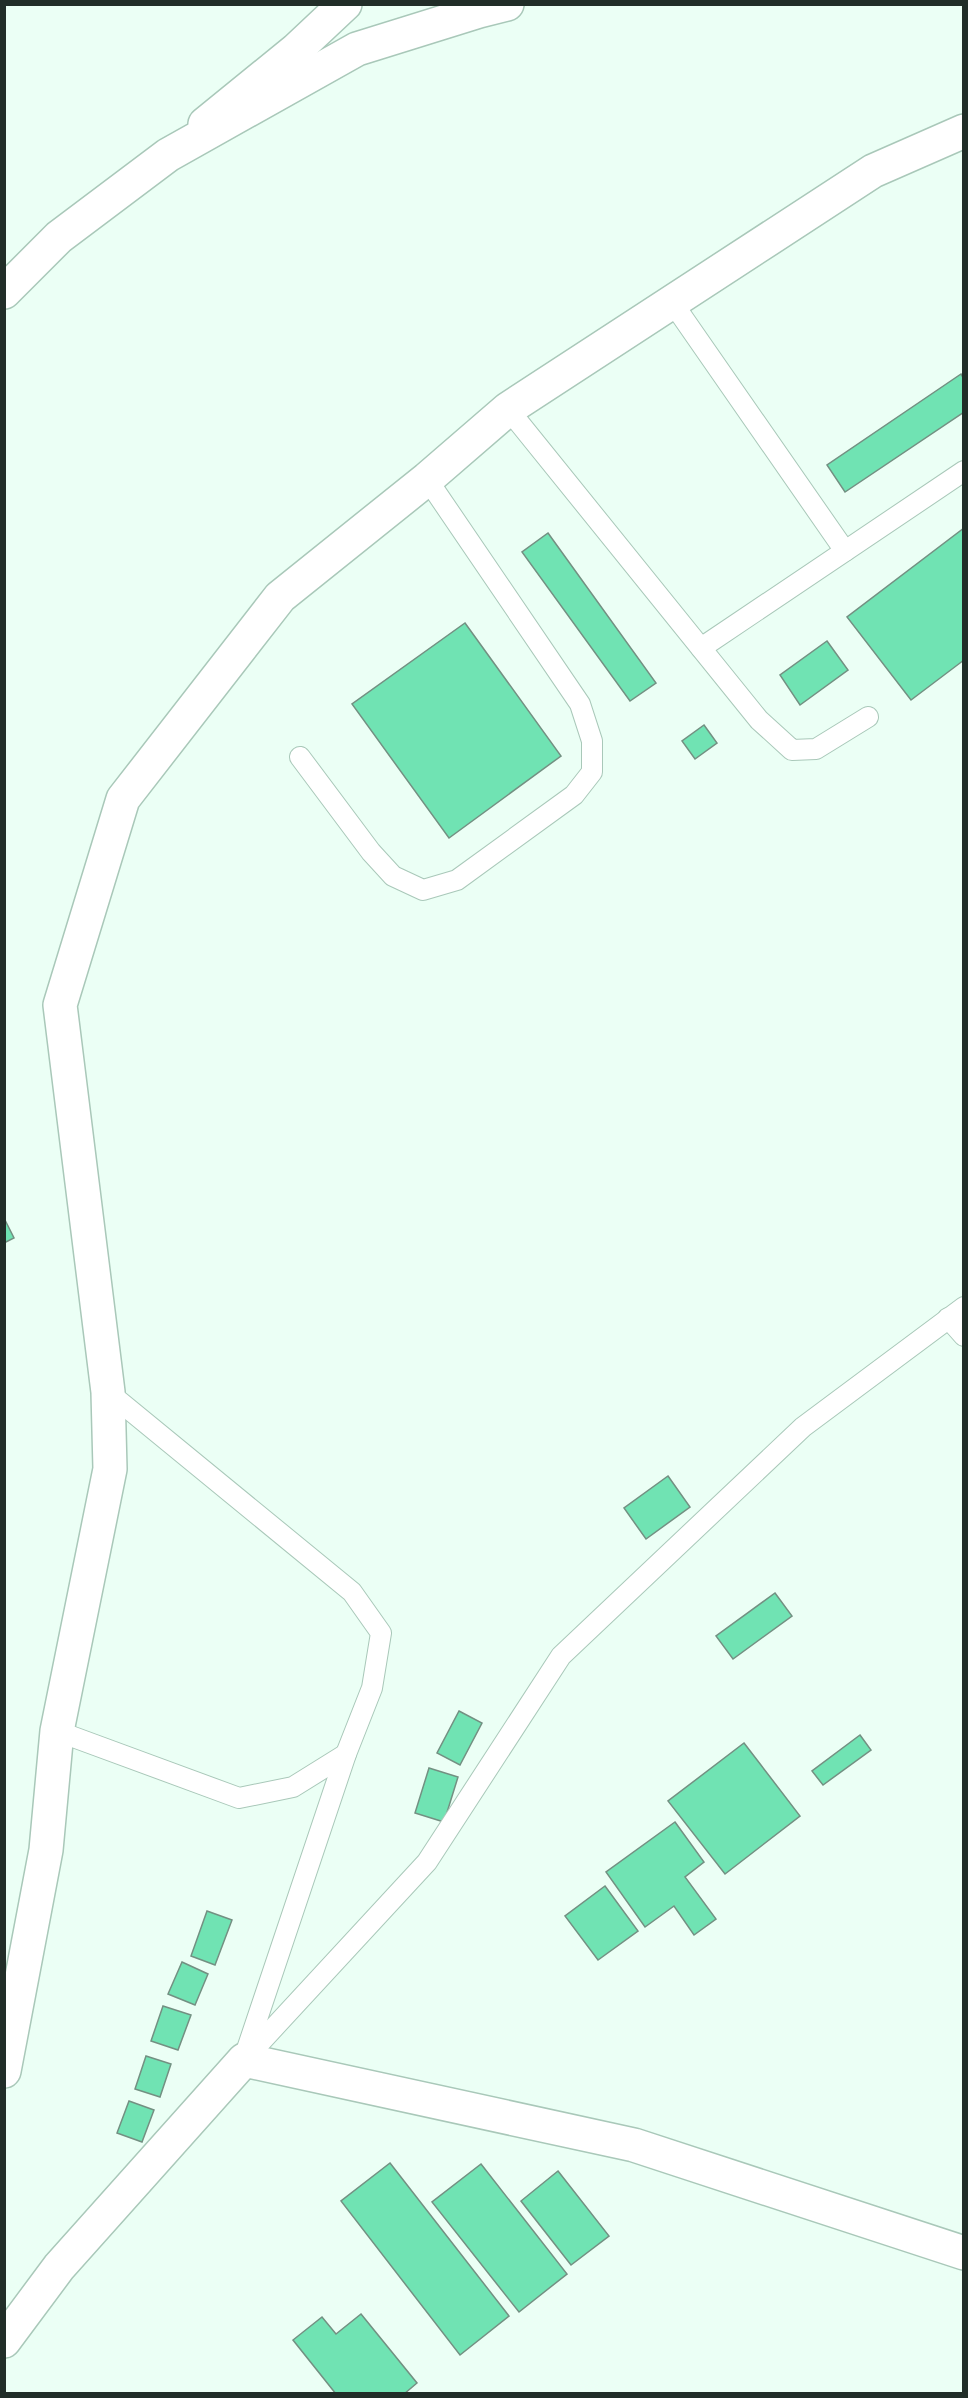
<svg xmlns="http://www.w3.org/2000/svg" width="968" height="2398" font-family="'Sofia Sans Condensed',sans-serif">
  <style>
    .building { fill: #70e3b3; stroke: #739082; stroke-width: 1.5 }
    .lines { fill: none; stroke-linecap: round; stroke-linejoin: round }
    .lane-casing { stroke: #a9c8b9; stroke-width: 22 }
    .street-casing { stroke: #a9c8b9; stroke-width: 36 }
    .secondary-casing { stroke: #a9c8b9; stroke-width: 36 }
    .lane { stroke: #fff; stroke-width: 20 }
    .street { stroke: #fff; stroke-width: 33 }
    .secondary { stroke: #fff; stroke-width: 33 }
  </style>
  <rect width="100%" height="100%" fill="#ebfff5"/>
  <!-- building -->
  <g class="building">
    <path d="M961,374L964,379V412L845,492L827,465Z"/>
    <path d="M964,528V660L911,700L847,617Z"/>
    <path d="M548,533L656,683L630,701L522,552Z"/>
    <path d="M465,623L561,756L449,838L352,704Z"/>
    <path d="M827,641L848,670L800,705L780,675Z"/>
    <path d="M704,725L717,743L695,759L682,741Z"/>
    <path d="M4,1218L14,1238L4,1243Z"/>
    <path d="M668,1476L690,1507L646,1539L624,1508Z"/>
    <path d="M775,1593L792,1616L733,1659L716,1636Z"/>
    <path d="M459,1711L482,1723L460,1765L437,1753Z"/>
    <path d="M860,1735L871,1750L823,1785L812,1771Z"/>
    <path d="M744,1743L800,1816L725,1874L668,1801Z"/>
    <path d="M429,1768L458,1777L444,1822L415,1813Z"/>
    <path d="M675,1822L704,1862L685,1877L716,1919L694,1935L674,1906L645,1927L606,1872Z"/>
    <path d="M605,1886L638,1931L598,1960L565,1916Z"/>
    <path d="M207,1911L232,1920L215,1965L191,1956Z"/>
    <path d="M182,1962L208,1974L195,2005L168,1994Z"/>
    <path d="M163,2006L191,2015L178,2050L151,2041Z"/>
    <path d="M146,2056L171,2064L160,2097L135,2089Z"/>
    <path d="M129,2101L154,2110L142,2142L117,2133Z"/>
    <path d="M390,2163L509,2316L460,2355L341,2201Z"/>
    <path d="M481,2164L567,2274L519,2312L432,2202Z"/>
    <path d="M558,2171L609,2236L571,2265L521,2201Z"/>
    <path d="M361,2314L417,2383L404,2394H336L293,2340L322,2317L336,2334Z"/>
  </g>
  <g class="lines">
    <!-- lane casing -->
    <g class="lane-casing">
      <g id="lane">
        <path d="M672,302L845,551"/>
        <path d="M508,409L759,720L792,750L816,749L868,717"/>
        <path d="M701,648L964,471"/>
        <path d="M300,757L371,852L393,876L423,890L457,880L574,795L592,772V741L580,704L427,479"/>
        <path d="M948,1318L964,1336"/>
        <path d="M108,1392L352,1592L381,1633L372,1688L346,1754L246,2052"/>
        <path d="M57,1731L239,1798L293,1787L346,1754"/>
        <path d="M244,2060L427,1862L561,1656L803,1427L964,1307"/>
      </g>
    </g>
    <!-- street casing -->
    <g class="street-casing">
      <g id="street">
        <path d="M205,124L296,50L345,4"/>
        <path d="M4,2071L46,1850L57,1731L110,1469L108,1392L60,1005L123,799L280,597L427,479L508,409L873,171L964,131"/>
        <path d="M4,2341L59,2267L244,2060L634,2145L964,2253"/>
      </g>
    </g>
    <!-- secondary casing -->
    <g class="secondary-casing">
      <path id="secondary" d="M4,292L59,237L168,155L357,49L479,11L507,4"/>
    </g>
    <!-- lane -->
    <use href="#lane" class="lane"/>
    <!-- street -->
    <use href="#street" class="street"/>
    <!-- secondary -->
    <use href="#secondary" class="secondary"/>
  </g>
  <!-- border -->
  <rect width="968" height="2398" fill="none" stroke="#212d28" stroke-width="12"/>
</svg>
